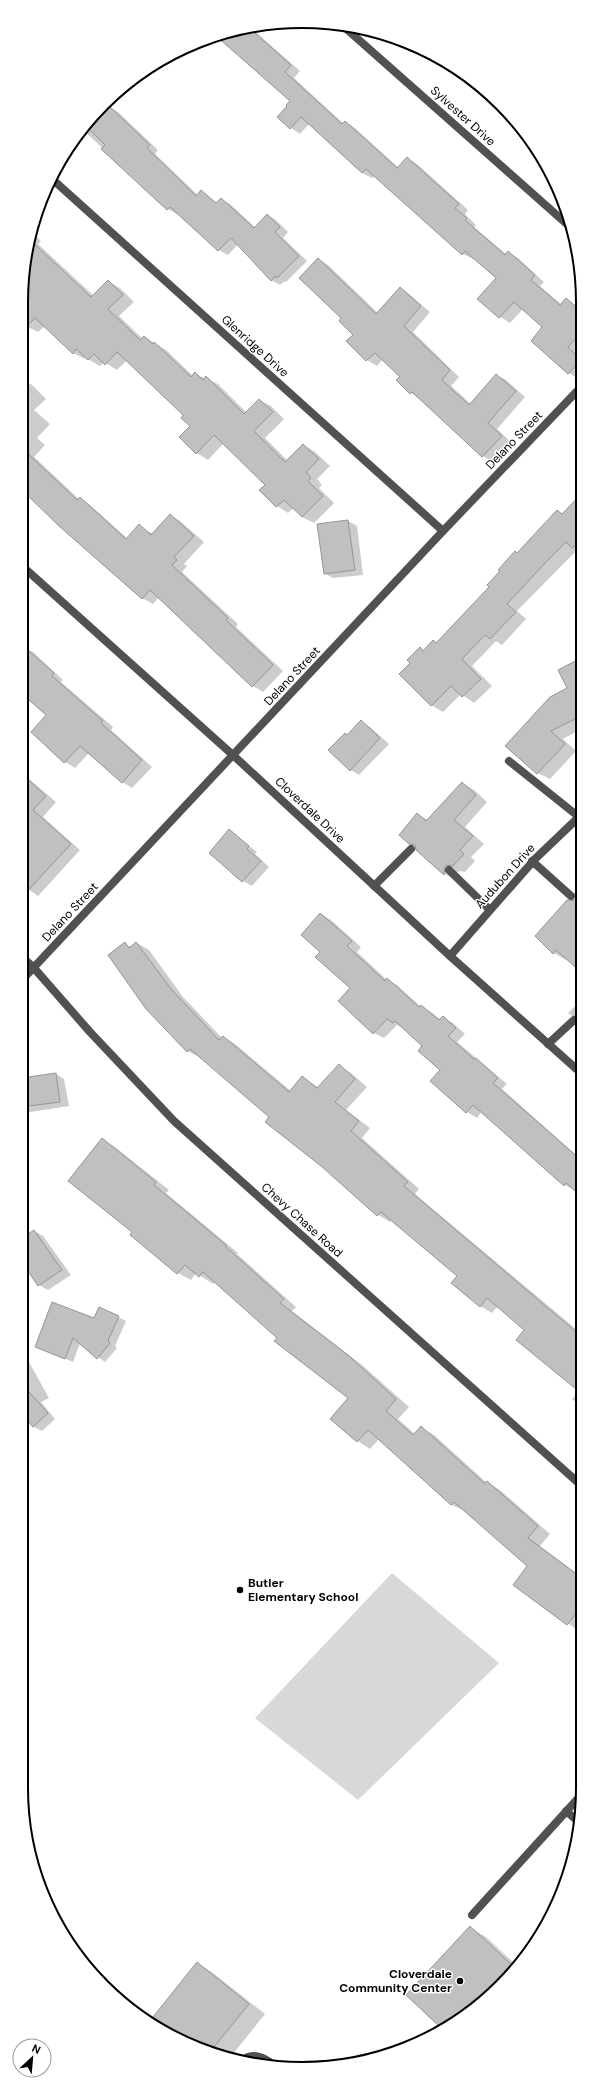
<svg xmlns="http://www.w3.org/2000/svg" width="604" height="2090" font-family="'DM Sans',sans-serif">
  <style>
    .green { fill: #d8d8d8 }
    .shadow { fill: #0003 }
    .building { fill: #c0c0c0; stroke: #959595 }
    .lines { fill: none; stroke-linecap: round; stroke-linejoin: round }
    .lane { stroke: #515151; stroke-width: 8 }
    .street { stroke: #515151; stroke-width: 8 }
    .poi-dot { fill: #000; stroke: #fff; stroke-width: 1.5 }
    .labels { text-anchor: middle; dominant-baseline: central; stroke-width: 3; stroke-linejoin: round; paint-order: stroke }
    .street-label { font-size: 12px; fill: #000; stroke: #fff }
    .poi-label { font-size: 12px; font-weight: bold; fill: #000; stroke: #fff; text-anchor: start }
    .rim { fill: none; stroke: #000; stroke-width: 2 }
  </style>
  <rect width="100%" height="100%" fill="#fff"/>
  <!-- green -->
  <path class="green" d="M392,1573L499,1663L358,1800L255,1718Z"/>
  <!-- shadow -->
  <g class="shadow">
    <path d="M249,26L300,71L294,78L344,124L345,122L355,128L399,168L407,158L417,164L468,210L465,214L476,225L474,227L506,254L508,253L518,258L544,282L540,286L562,305L566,299L581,309V377L579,379L569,373L532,341L544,327L523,309L510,323L500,317L479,299L497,278L474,258L473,259L463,254L375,175L372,178L362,173L309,124L300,134L291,128V101L217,35Z"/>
    <path d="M104,103L118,112L158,150L155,154L198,195L202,192L217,203L221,199L230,204L256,228L268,215L276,220L288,232L283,238L307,261L286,282L285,281L280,285L271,280L238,244L228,255L219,250L178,213L177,214L168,209L82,129Z"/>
    <path d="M31,232L41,241L38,244L94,296L108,281L120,288L134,302L119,316L143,339L144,337L166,350L193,376L195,374L218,384L247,413L259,400L271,406L284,419L265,438L288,461L303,445L315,452L330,466L317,479L322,485L319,488L334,503L314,523L302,517L293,508L288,513L277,506L267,485L224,443L208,460L197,453L191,426L184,415L127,360L117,370L104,362L100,366L86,358L85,359L73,353L45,326L38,332L26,326L21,331V302L26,247Z"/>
    <path d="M318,259L328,265L378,313L400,288L409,294L430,312L413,332L459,377L451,386L471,404L496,375L506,380L525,397L497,429L511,442L493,462L483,456L420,398L411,393L401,377L383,359L377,366L367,360L348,341L355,335L342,318Z"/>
    <path d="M22,379L32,385L46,399L34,410L50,424L37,438L45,445L34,457L79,499L90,505L128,539L139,526L153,534L170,515L180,521L204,542L184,564L187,566L182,572L238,624L236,627L283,671L263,692L253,686L159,597L153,604L142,598L21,487Z"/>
    <path d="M581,495V552L577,550L517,611L526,619L502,645L496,641L472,666L492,686L474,703L461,694L443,712L431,705L411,663L420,649L424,651L434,641L437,643L475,605L518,554L563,515Z"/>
    <path d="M348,521L357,526L363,575L333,578L324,573L318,525Z"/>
    <path d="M21,646L33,652L63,680L61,682L113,727L111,730L152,767L132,788L122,782L89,753L75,768L65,762L47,715L21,691Z"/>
    <path d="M581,659V729L563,739L576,751L550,779L538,773L506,746L569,689L559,670Z"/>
    <path d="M362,722L370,727L389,744L359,775L351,770L348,736Z"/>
    <path d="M21,772L56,802L43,817L80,850L38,896L21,884Z"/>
    <path d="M462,783L474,790L487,802L465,827L484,844L471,857L475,861L465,872L460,871L456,873V881L445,874L416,847L410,843L417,814L428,820Z"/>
    <path d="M230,831L257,852L255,854L269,867L252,886L243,881Z"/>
    <path d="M575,901L567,958L566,960L554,953Z"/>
    <path d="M321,914L331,920L361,947L357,952L387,980L397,985L421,1007L431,1012L441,1020L443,1018L453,1023L465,1034L457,1042L507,1084L502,1089L582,1160V1196L575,1190L565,1185L482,1111L477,1118L467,1112L441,1070L424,1046L403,1028L397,1025L384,1038L374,1033L352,988L321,952Z"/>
    <path d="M137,943L149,950L183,997L222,1038L223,1037L235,1044L291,1091L302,1077L319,1088L339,1066L351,1073L367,1087L346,1110L370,1128L362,1138L419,1189L415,1194L582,1334V1408L572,1399L580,1390L526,1330L498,1306L492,1313L480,1306L458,1276L392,1220L390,1222L378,1215L271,1117L200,1057L187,1051L125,944L131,947Z"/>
    <path d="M582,999V1026L579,1024L580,1021L568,1013Z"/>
    <path d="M56,1074L64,1079L69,1106L24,1113L21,1111V1079Z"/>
    <path d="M102,1140L115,1147L169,1190L166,1193L238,1253L237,1254L296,1307L292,1311L362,1365L409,1407L398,1419L415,1434L421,1428L434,1435L486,1482L500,1490L550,1534L540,1546L583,1578V1629L580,1632L515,1585L529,1566L465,1511L452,1505L379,1439L370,1449L358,1441L350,1398L215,1281L213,1284L196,1273L191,1280L178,1273L131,1235L133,1232Z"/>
    <path d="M34,1231L43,1236L71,1275L48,1290L39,1285L21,1259V1240Z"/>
    <path d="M118,1317L126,1321L115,1346L117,1348L105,1362L80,1343L73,1362L36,1347L95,1319Z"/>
    <path d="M21,1358L29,1362L49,1398L41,1402L55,1419L42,1431L34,1427L21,1413Z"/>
    <path d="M470,1928L486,1937L516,1965L473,2011Z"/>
    <path d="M197,1963L213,1973L265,2014L229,2059L178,2040L150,2023Z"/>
  </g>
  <!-- building -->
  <g class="building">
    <path d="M247,26L291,65L285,72L342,124L345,121L397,168L407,157L459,204L455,208L467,218L465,220L505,255L508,251L535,275L531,280L560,305L566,298L581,311V333L568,347L581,360L568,374L531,341L542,327L514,302L499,318L477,299L496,278L465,251L462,255L366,169L362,173L301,117L290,129L277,117L287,106L286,105L290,101L216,36Z"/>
    <path d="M109,106L150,145L147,148L196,196L201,190L216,203L221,198L254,228L267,214L280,227L275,232L299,256L277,278L275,276L271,281L231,238L218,251L170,207L167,210L101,149L105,145L88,128Z"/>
    <path d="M29,239L91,297L108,280L123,295L108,309L140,340L144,336L153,344L154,342L191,377L195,372L203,380L206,376L244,414L259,399L273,412L254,431L285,462L303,444L319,459L306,472L311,478L308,481L323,496L302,517L284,500L276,507L259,490L265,485L214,435L196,454L179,437L190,426L181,418L183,415L117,352L105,365L94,354L88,360L76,349L73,354L35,318L21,332V302L26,247Z"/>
    <path d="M318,258L376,314L400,287L421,306L404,326L450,370L442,380L469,405L496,374L516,391L488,423L502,436L482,457L412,392L410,394L396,380L400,377L375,353L366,361L346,341L353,335L339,321L341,318L299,278Z"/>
    <path d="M21,447L77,500L80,497L126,539L139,524L151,535L170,514L194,536L174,557L177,560L172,565L228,618L226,620L273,665L252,687L150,590L142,599L59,526L21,489Z"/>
    <path d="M581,494V539L572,548L566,542L548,560L507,604L516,612L490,639L485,635L462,659L481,679L462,697L451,686L431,706L399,674L410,663L407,660L420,647L423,651L433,640L436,643L489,587L487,585L500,571L498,570L515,551L517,553L557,510L562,514Z"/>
    <path d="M348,520L355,570L324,574L317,524Z"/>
    <path d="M21,644L54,673L52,676L103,721L101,723L142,760L122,783L80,746L64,763L31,732L46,715L21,693Z"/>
    <path d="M581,658V716L551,731L565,744L537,774L505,746L550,697L567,688L558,670Z"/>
    <path d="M361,720L380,738L350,771L328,750L345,733L347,735Z"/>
    <path d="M21,773L46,796L33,810L71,844L21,898Z"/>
    <path d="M462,782L476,795L454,820L473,836L460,850L464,854L453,866L448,865L445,866L444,875L416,850L415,845L409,844L399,835L417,813L426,821Z"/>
    <path d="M229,829L249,846L247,849L261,861L242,882L209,853Z"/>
    <path d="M582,884V973L556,950L553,954L535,936L567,900H575L576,897L575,892Z"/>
    <path d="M320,913L352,941L347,946L385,981L387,978L419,1007L421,1005L439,1020L443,1016L456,1028L448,1036L474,1059L476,1058L498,1078L493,1083L582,1161V1197L566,1183L564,1186L473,1105L466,1113L430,1081L440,1070L418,1051L422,1046L395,1021L393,1023L387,1019L373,1034L338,1001L350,988L315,957L320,952L301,935Z"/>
    <path d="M125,942L129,948L136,942L171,989L219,1040L223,1036L289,1092L302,1076L317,1088L339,1064L355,1079L335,1102L359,1121L351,1131L408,1182L404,1186L582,1337V1394L516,1340L524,1330L487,1298L480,1307L451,1283L457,1276L381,1212L377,1216L321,1166L265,1122L269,1117L190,1049L187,1052L146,1009L108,955Z"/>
    <path d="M56,1073L60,1102L21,1107V1078Z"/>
    <path d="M102,1138L156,1182L154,1185L226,1245L225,1246L284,1299L280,1303L349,1356L396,1399L386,1411L413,1435L421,1426L485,1484L487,1481L538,1526L528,1538L583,1579V1605L567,1625L513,1585L527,1566L454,1502L451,1505L368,1430L357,1442L330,1419L348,1398L274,1341L277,1338L203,1272L199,1277L185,1265L177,1274L130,1235L132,1232L68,1181Z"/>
    <path d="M34,1230L62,1270L38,1286L21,1261V1239Z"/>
    <path d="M52,1302L94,1318L99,1307L119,1316L108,1341L110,1343L97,1359L73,1338L65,1359L35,1347Z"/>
    <path d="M21,1383L48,1413L33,1427L21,1414Z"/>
    <path d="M470,1926L514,1967L473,2011L443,2030L406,1995Z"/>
    <path d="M197,1962L249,2004L210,2052L178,2040L149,2022Z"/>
  </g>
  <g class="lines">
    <!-- lane -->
    <g class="lane">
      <path d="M509,761L579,817"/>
      <path d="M532,861L571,896"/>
      <path d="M449,870L490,910"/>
      <path d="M374,886L411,849"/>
      <path d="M548,1044L574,1020"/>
      <path d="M566,1811L580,1823"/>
      <path d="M472,1915L583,1793"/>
      <path d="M242,2061C252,2051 266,2058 276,2067"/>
    </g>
    <!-- street -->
    <g class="street">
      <path d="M342,25L568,225"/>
      <path d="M51,178L443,531"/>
      <path d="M21,565L234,756L450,956L582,1074"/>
      <path d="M21,956L34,968L90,1032L174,1121L583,1487"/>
      <path d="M450,956L535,859L581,815"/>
      <path d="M21,981L443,531L581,387"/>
    </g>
  </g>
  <!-- markers -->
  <g class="poi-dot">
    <circle cx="240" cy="1590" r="4"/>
    <circle cx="460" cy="1981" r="4"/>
  </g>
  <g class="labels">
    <!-- street labels -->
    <g class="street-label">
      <text transform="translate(463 116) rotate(42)">Sylvester Drive</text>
      <text transform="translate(255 346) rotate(42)">Glenridge Drive</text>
      <text transform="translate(514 440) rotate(-46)">Delano Street</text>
      <text transform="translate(292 676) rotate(-47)">Delano Street</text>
      <text transform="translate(310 810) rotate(43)">Cloverdale Drive</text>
      <text transform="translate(505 876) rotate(-48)">Audubon Drive</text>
      <text transform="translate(70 912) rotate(-47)">Delano Street</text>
      <text transform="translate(302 1220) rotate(42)">Chevy Chase Road</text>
    </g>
    <!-- poi labels -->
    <g class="poi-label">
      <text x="248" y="1583">Butler<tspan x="248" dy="14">Elementary School</tspan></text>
      <text x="452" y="1974" text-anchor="end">Cloverdale<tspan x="452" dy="14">Community Center</tspan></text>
    </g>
  </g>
  <!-- crop -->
  <path d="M0 0H604V2090H0ZM302 28H302A274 274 0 0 1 576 302V1788A274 274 0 0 1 302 2062H302A274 274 0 0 1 28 1788V302A274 274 0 0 1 302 28Z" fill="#fff" fill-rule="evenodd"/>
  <path class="rim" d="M302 28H302A274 274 0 0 1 576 302V1788A274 274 0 0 1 302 2062H302A274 274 0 0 1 28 1788V302A274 274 0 0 1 302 28Z"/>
  <!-- north arrow -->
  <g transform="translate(32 2058) rotate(26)"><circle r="19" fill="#ffffff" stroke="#999999"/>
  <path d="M0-3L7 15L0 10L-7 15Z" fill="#000000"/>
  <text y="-6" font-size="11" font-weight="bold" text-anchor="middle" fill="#000000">N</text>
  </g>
</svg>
